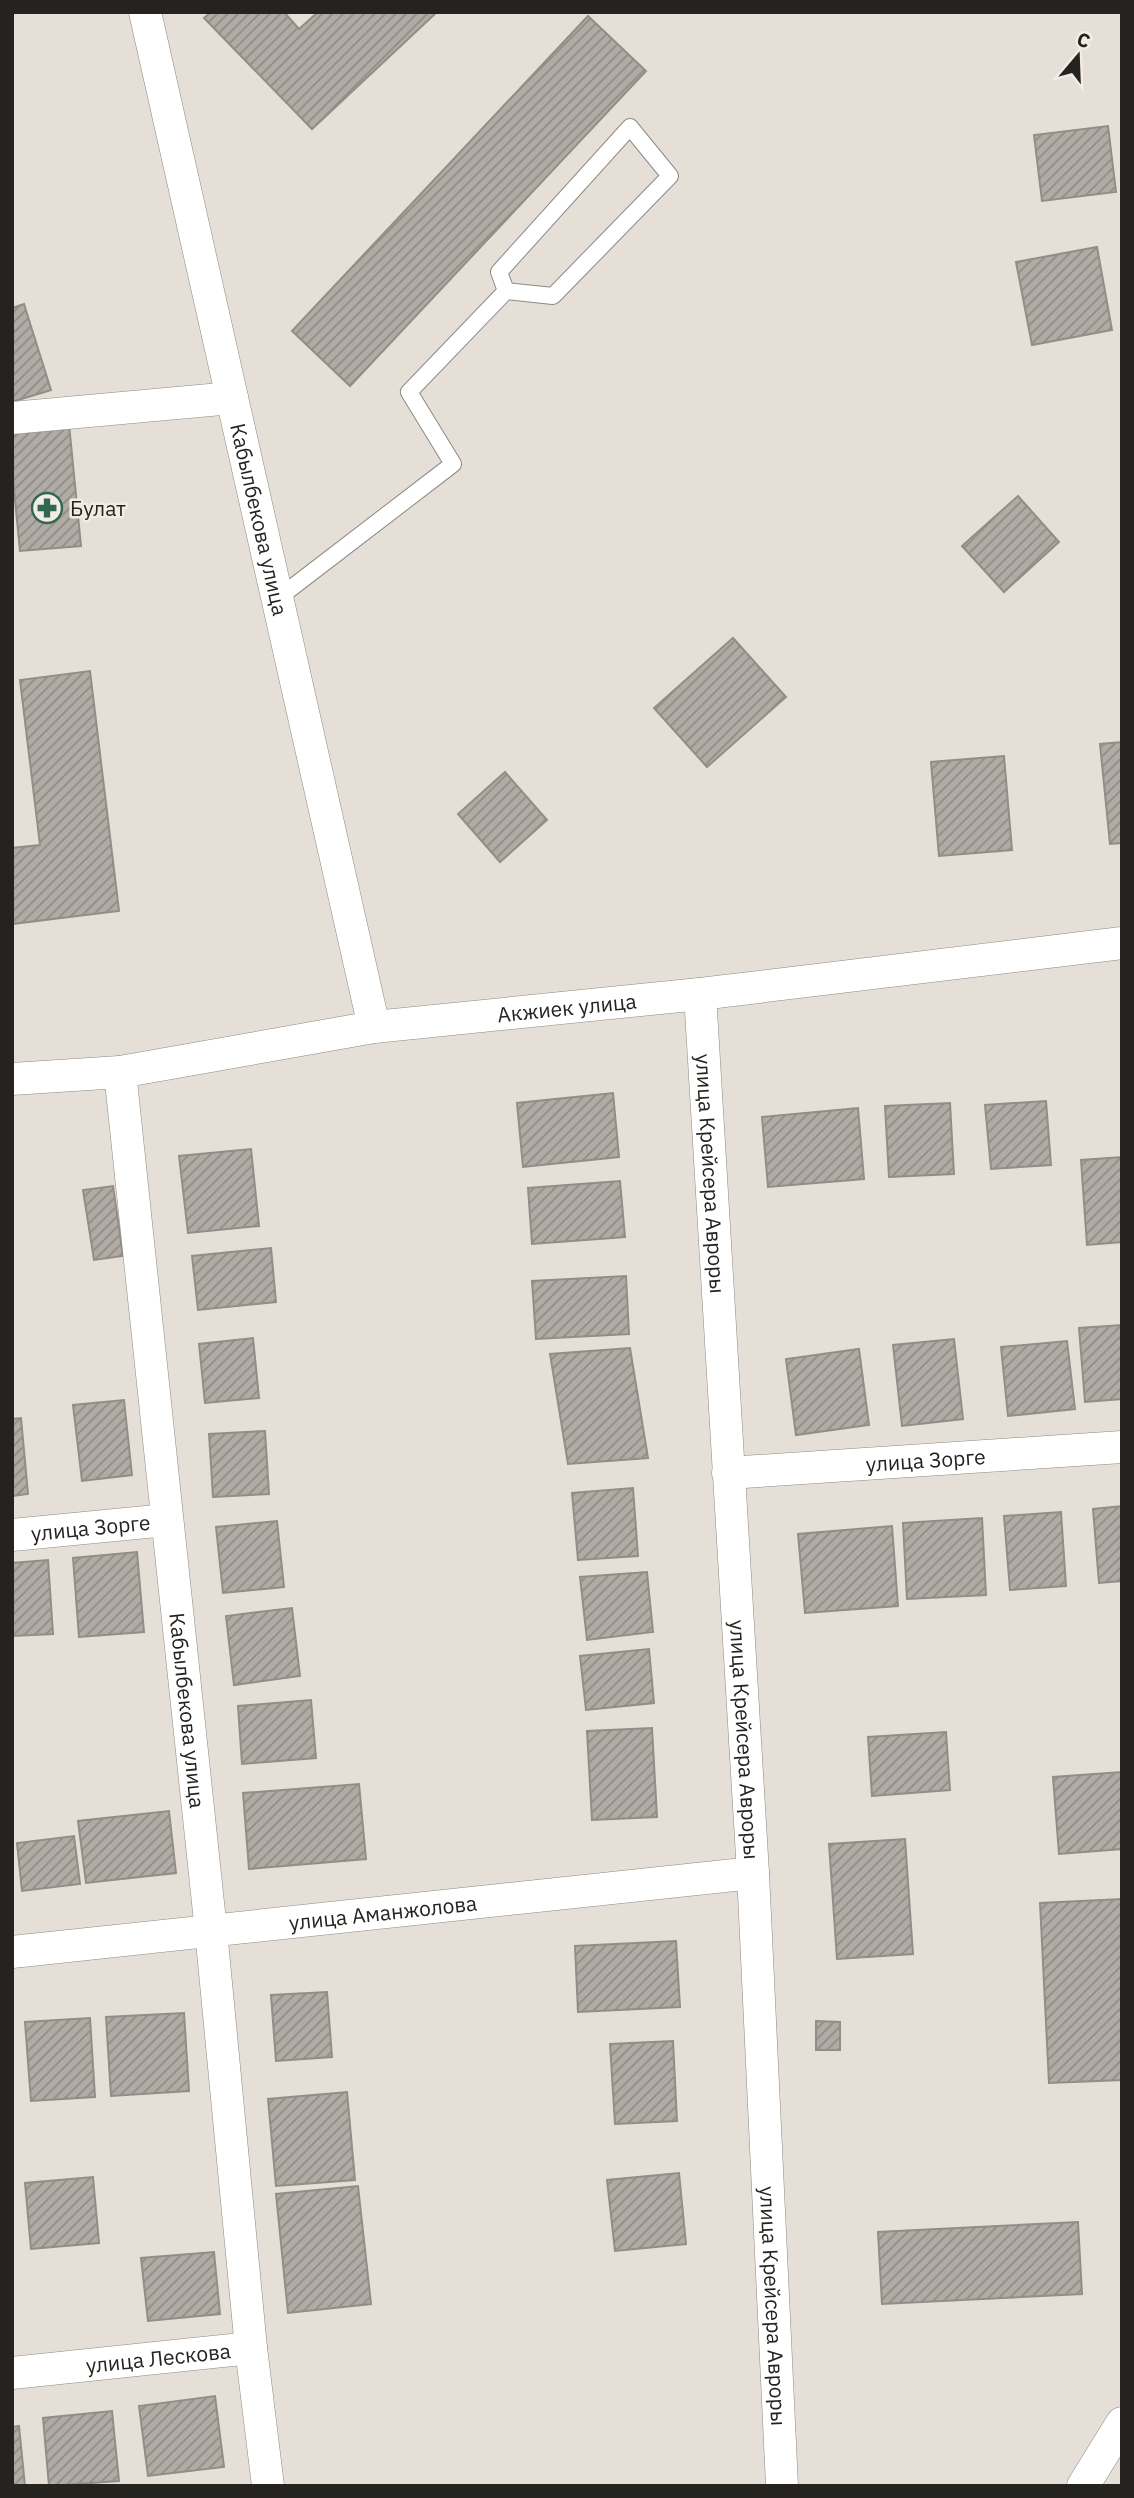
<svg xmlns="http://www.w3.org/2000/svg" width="1134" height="2498" font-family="'IBM Plex Sans',sans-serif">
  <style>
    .building { fill: url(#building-hatch); stroke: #928d86; stroke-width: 2 }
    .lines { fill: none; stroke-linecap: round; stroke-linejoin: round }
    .lane-casing { stroke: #8e8982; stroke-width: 18 }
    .street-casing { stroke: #8e8982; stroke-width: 33 }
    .lane { stroke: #fff; stroke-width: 16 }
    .street { stroke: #fff; stroke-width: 32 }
    .labels { text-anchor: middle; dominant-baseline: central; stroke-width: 5; stroke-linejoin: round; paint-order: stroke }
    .poi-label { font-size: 21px; fill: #252320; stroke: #f2ece5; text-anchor: start }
    .street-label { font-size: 21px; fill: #252320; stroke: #f2ece5 }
  </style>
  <defs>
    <pattern id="building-hatch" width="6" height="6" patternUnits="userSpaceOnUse" patternTransform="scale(1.75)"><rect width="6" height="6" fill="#b0aba4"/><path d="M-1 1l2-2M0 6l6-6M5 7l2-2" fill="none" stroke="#8f8b85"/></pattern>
  </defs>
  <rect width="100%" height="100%" fill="#e5dfd8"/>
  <!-- building -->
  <g class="building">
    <path d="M211,12H284L299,29L318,12H437L312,129L204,18Z"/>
    <path d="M588,16L646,71L350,386L292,331Z"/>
    <path d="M1108,126L1116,192L1042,201L1034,135Z"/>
    <path d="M1097,247L1112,330L1032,345L1016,262Z"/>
    <path d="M24,304L51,390L12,402V308Z"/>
    <path d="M69,424L81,546L20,551L12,469V429Z"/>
    <path d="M1018,496L1059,542L1004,592L962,546Z"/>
    <path d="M733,638L786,697L707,767L654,708Z"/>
    <path d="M90,671L119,911L12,924V848L40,845L20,680Z"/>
    <path d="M1122,742V843L1110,844L1100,744Z"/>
    <path d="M1004,756L1012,850L939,856L931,762Z"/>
    <path d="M505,772L547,820L500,862L458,814Z"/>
    <path d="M613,1093L619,1157L523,1167L517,1103Z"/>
    <path d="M1046,1101L1051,1165L991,1169L985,1105Z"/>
    <path d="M950,1103L954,1174L889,1177L885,1106Z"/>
    <path d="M858,1108L864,1179L768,1187L762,1117Z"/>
    <path d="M251,1149L259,1226L188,1233L179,1156Z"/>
    <path d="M1122,1157V1242L1087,1245L1081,1160Z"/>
    <path d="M620,1181L625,1237L532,1244L528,1188Z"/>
    <path d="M113,1186L123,1256L94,1260L83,1190Z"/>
    <path d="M271,1248L276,1302L198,1310L192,1256Z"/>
    <path d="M626,1276L629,1334L536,1339L532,1281Z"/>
    <path d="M1122,1325V1399L1085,1402L1079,1328Z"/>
    <path d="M253,1338L259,1398L205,1403L199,1344Z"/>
    <path d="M954,1339L963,1419L902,1426L893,1345Z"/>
    <path d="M1067,1341L1075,1409L1008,1416L1001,1347Z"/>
    <path d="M630,1348L648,1458L568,1464L550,1354Z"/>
    <path d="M859,1349L869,1425L796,1435L786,1359Z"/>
    <path d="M124,1400L132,1475L82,1481L73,1405Z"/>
    <path d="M21,1418L28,1494L12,1496V1419Z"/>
    <path d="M265,1431L269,1494L213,1497L209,1434Z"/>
    <path d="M633,1488L638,1556L578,1560L572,1493Z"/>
    <path d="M1122,1506V1581L1099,1583L1093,1509Z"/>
    <path d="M1061,1512L1066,1586L1010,1590L1004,1516Z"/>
    <path d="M982,1518L986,1595L907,1599L903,1523Z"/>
    <path d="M277,1521L284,1587L223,1593L216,1527Z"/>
    <path d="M892,1526L898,1606L805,1613L798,1534Z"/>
    <path d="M137,1552L144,1632L79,1637L73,1558Z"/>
    <path d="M48,1560L53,1634L12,1636V1563Z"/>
    <path d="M647,1572L653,1632L587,1640L580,1577Z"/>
    <path d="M292,1608L300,1676L234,1685L226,1616Z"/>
    <path d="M649,1649L654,1703L586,1710L580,1656Z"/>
    <path d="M311,1700L316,1758L242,1764L238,1706Z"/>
    <path d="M652,1728L657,1817L592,1820L587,1731Z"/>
    <path d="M946,1732L950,1790L872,1796L868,1737Z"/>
    <path d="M1122,1772V1849L1059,1854L1053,1777Z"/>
    <path d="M359,1784L366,1859L249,1869L243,1793Z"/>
    <path d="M169,1811L176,1873L86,1883L78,1821Z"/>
    <path d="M74,1836L80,1884L22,1891L17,1843Z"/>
    <path d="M905,1839L913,1954L837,1959L829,1844Z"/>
    <path d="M1122,1899V2080L1049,2083L1040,1903Z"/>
    <path d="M676,1941L680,2007L578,2012L575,1946Z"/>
    <path d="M327,1992L332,2057L276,2061L271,1995Z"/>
    <path d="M184,2013L189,2091L111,2096L106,2017Z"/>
    <path d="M90,2018L95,2097L31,2101L25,2022Z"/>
    <path d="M816,2021L840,2022V2050H816Z"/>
    <path d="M673,2041L677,2121L615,2124L610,2044Z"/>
    <path d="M347,2092L355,2180L276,2186L268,2099Z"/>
    <path d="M679,2173L686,2244L615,2251L607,2180Z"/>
    <path d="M93,2177L99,2243L31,2249L25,2183Z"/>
    <path d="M358,2186L371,2304L288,2313L276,2194Z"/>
    <path d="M1078,2222L1082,2294L882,2304L878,2232Z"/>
    <path d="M214,2252L220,2314L148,2321L141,2258Z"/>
    <path d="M215,2396L224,2467L148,2476L139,2406Z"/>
    <path d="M112,2411L119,2481L49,2486L43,2418Z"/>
    <path d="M19,2426L25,2486H12V2427Z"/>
  </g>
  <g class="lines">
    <!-- lane casing -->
    <g class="lane-casing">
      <path id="lane" d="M277,599L453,464L409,392L506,291L499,272L630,127L670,176L553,296L506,291"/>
    </g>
    <!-- street casing -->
    <g class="street-casing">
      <g id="street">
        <path id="s1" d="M145,12L374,1027"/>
        <path d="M12,418L232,398"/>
        <path id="s2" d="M700,994L753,1873L782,2486"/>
        <path id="s3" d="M120,1072L211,1931L251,2348"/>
        <path id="s4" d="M12,1079L120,1072L374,1027L700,994L1122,943"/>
        <path id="s5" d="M728,1473L1122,1447"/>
        <path id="s6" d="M12,1535L167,1520"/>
        <path id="s7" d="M12,1952L753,1873"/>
        <path id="s8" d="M12,2373L251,2348L268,2486"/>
        <path d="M1083,2486L1122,2423"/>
      </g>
    </g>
    <!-- lane -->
    <use href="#lane" class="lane"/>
    <!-- street -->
    <use href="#street" class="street"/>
  </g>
  <!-- icons -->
  <defs>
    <g id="pharmacy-ring" transform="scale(1.575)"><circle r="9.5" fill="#f2ece5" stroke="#31674e" stroke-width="1.5"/><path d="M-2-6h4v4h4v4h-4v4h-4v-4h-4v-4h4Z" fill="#31674e"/></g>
  </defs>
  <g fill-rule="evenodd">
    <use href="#pharmacy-ring" x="47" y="508"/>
  </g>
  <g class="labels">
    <!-- poi labels -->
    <g class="poi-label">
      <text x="70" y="508">Булат</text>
    </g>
    <!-- street labels -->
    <g class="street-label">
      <text stroke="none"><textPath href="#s1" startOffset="520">Кабылбекова улица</textPath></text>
      <text stroke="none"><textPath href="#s4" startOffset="560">Акжиек улица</textPath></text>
      <text stroke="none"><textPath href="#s2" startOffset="180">улица Крейсера Авроры</textPath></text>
      <text stroke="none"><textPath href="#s5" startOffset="198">улица Зорге</textPath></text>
      <text stroke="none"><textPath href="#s6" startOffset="79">улица Зорге</textPath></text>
      <text stroke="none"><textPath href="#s3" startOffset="642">Кабылбекова улица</textPath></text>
      <text stroke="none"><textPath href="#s2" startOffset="747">улица Крейсера Авроры</textPath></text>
      <text stroke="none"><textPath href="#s7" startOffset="373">улица Аманжолова</textPath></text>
      <text stroke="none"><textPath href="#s2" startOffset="1314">улица Крейсера Авроры</textPath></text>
      <text stroke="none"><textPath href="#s8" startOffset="147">улица Лескова</textPath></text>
    </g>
  </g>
  <!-- border -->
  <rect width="1134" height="2498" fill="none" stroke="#252320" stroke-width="28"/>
  <!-- north arrow -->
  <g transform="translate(1078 56) rotate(19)" stroke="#f2ece5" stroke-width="5" paint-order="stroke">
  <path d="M0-5L12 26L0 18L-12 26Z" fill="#252320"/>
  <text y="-10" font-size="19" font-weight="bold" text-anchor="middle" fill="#252320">С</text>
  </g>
</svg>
